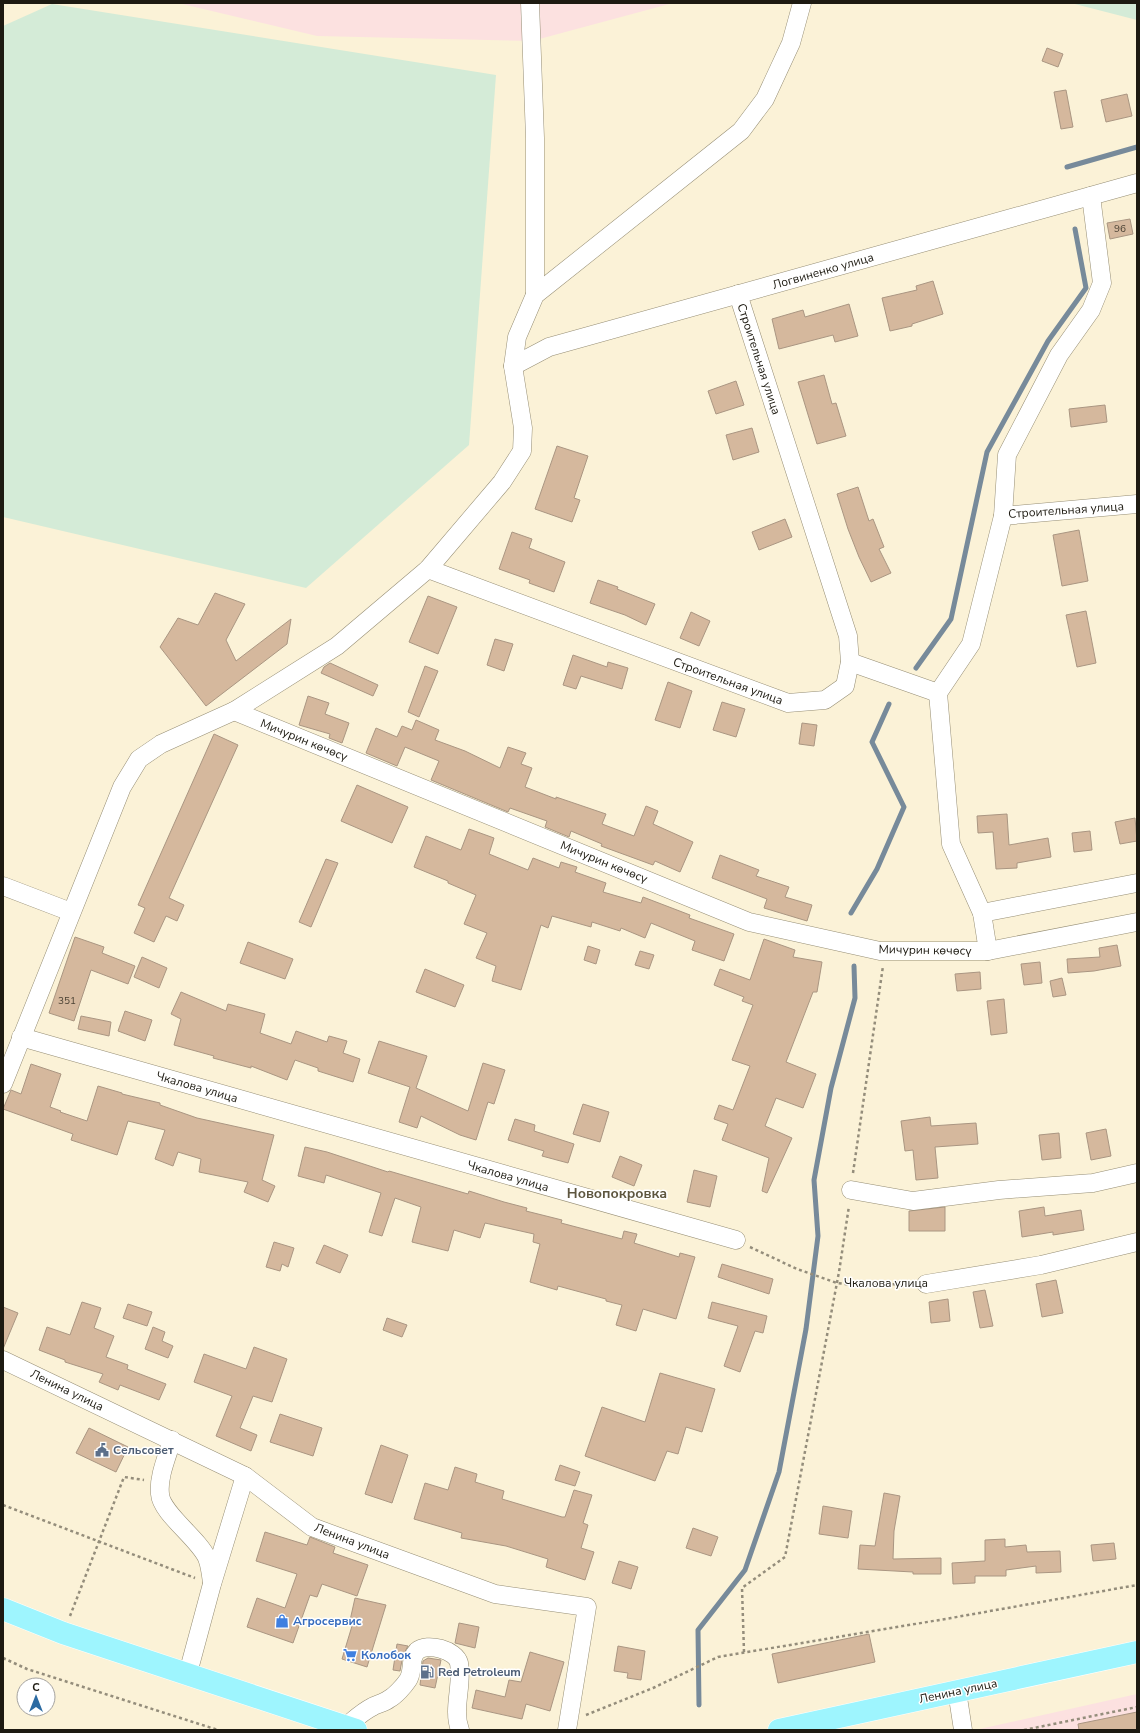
<svg xmlns="http://www.w3.org/2000/svg" width="1140" height="1733" font-family="'Nunito Sans',sans-serif">
  <style>
    .industrial { fill: #fce1e0 }
    .green { fill: #d4ebd7 }
    .lines { fill: none; stroke-linecap: round; stroke-linejoin: round }
    .stream { stroke: #778a9a; stroke-width: 5 }
    .building { fill: #d5b89d; stroke: #aa9682 }
    .minor-casing { stroke: #968e75; stroke-width: 19 }
    .major-casing { stroke: #fff; stroke-width: 23 }
    .path { stroke: #948d7b; stroke-width: 2.5; stroke-dasharray: 3 3; stroke-linecap: butt }
    .minor { stroke: #fff; stroke-width: 18 }
    .major { stroke: #9ef5fe; stroke-width: 22 }
    .labels { text-anchor: middle; dominant-baseline: central; stroke-width: 3; stroke-linejoin: round; paint-order: stroke }
    .number-label { font-size: 10px; fill: #4b4234 }
    .street-label { font-size: 12px; fill: #1d1a11; stroke: #fff }
    .service-label { font-size: 12px; font-weight: bold; fill: #4e5e75; stroke: #fff; text-anchor: start }
    .shop-label { font-size: 12px; font-weight: bold; fill: #366cbe; stroke: #fff; text-anchor: start }
    .quarter-label { font-size: 14px; font-weight: bold; fill: #5e563f; stroke: #fff }
  </style>
  <rect width="100%" height="100%" fill="#fbf2d7"/>
  <!-- industrial -->
  <g class="industrial">
    <path d="M178,3H673L532,41L317,36Z"/>
    <path d="M1137,1694V1730H975Z"/>
  </g>
  <!-- green -->
  <g class="green">
    <path d="M1071,3H1137V20Z"/>
    <path d="M52,4L496,75L469,445L306,588L3,517V26Z"/>
  </g>
  <g class="lines">
    <!-- stream -->
    <g class="stream">
      <path d="M1067,167L1137,147"/>
      <path d="M916,668L951,619L987,452L1048,341L1086,288L1075,229"/>
      <path d="M851,913L877,869L904,807L872,742L889,704"/>
      <path d="M699,1705L698,1630L745,1570L779,1472L806,1329L818,1236L814,1180L831,1088L855,998L854,966"/>
    </g>
  </g>
  <!-- building -->
  <g class="building">
    <path d="M1047,48L1063,54L1058,67L1042,61Z"/>
    <path d="M1066,90L1073,127L1061,129L1054,92Z"/>
    <path d="M1127,94L1132,116L1106,122L1101,100Z"/>
    <path d="M1130,219L1133,234L1110,239L1107,223Z"/>
    <path d="M933,281L943,314L912,324V326L890,331L882,298L917,290L916,286Z"/>
    <path d="M849,304L858,336L835,342L833,335L779,349L772,319L803,310L805,317Z"/>
    <path d="M824,375L832,404L836,403L846,436L817,444L798,382Z"/>
    <path d="M736,381L744,405L716,414L708,391Z"/>
    <path d="M1105,405L1107,422L1071,427L1069,409Z"/>
    <path d="M752,428L759,452L733,460L726,435Z"/>
    <path d="M557,446L588,456L574,498L580,500L572,522L535,509Z"/>
    <path d="M858,487L869,521L873,519L884,547L879,549L891,573L871,582L859,557L848,529L837,494Z"/>
    <path d="M785,519L792,537L759,550L752,532Z"/>
    <path d="M1079,530L1088,581L1062,586L1053,535Z"/>
    <path d="M512,532L532,539L529,548L565,562L554,592L529,583L530,580L499,569Z"/>
    <path d="M598,580L618,587L617,589L655,604L646,625L625,615L590,603Z"/>
    <path d="M215,593L245,604L226,640L236,661L291,619L287,644L206,706L160,647L178,618L198,625Z"/>
    <path d="M428,596L457,607L438,654L409,642Z"/>
    <path d="M1086,611L1096,663L1077,667L1066,615Z"/>
    <path d="M691,612L710,621L699,646L680,638Z"/>
    <path d="M495,639L513,644L504,671L487,665Z"/>
    <path d="M573,655L607,667L608,662L628,668L622,689L581,676L576,689L563,685Z"/>
    <path d="M330,663L378,685L373,696L321,673L324,667Z"/>
    <path d="M425,666L438,671L419,717L408,712Z"/>
    <path d="M668,682L692,691L680,728L655,720Z"/>
    <path d="M308,696L329,703L325,714L349,723L342,743L329,738L330,734L299,725Z"/>
    <path d="M722,702L745,709L736,737L713,730Z"/>
    <path d="M416,720L439,730L435,740L465,751L500,768L508,747L526,753L521,764L532,768L525,787L556,799V797L606,814L602,824L634,836L646,806L658,811L653,824L693,842L680,872L655,861L653,865L601,846L602,844L571,831L569,837L545,827L547,821L510,808L508,812L431,780L439,761L405,747L397,766L366,753L376,728L397,737L402,726L412,730Z"/>
    <path d="M802,723L817,725L814,746L799,744Z"/>
    <path d="M214,734L238,745L169,898L184,905L177,921L166,916L154,942L134,933L145,908L138,905Z"/>
    <path d="M357,785L408,807L392,843L341,821Z"/>
    <path d="M1007,814L1009,845L1048,838L1051,857L1017,863V868L996,869L993,832L978,833L977,816Z"/>
    <path d="M1135,818L1137,841L1120,844L1115,822Z"/>
    <path d="M469,829L494,838L489,854L528,870L533,858L559,868L561,862L577,867L575,872L606,883L603,892L641,903L643,897L690,915L689,918L734,934L724,961L692,950L695,941L651,923L645,938L621,928L620,931L592,922L591,927L552,916L548,928L541,925L521,990L492,981L496,966L476,958L487,933L464,924L476,895L448,883V881L414,867L426,836L461,850Z"/>
    <path d="M1090,831L1092,850L1074,852L1072,833Z"/>
    <path d="M720,855L759,870L756,876L789,887L785,897L812,905L807,921L764,908L767,899L712,878Z"/>
    <path d="M326,859L338,863L311,927L299,922Z"/>
    <path d="M75,937L104,947L102,953L135,966L128,984L91,970L74,1021L49,1013Z"/>
    <path d="M764,939L795,950L793,957L822,962L817,992H813L786,1062L816,1074L803,1108L776,1098L765,1126L792,1138L767,1193L762,1191L769,1158L722,1140L728,1124L714,1119L719,1105L733,1110L750,1066L732,1060L753,1005L742,1001L744,997L714,985L720,969L750,980Z"/>
    <path d="M248,942L293,959L285,979L240,963Z"/>
    <path d="M1117,945L1121,966L1094,971L1068,973L1067,959L1100,957L1099,948Z"/>
    <path d="M588,946L600,950L596,964L584,960Z"/>
    <path d="M640,951L654,955L649,969L635,965Z"/>
    <path d="M142,957L167,968L159,988L134,977Z"/>
    <path d="M1040,962L1042,983L1024,985L1021,964Z"/>
    <path d="M425,969L464,985L455,1007L416,992Z"/>
    <path d="M980,972L981,989L957,991L955,974Z"/>
    <path d="M1062,978L1066,995L1053,997L1050,981Z"/>
    <path d="M181,992L226,1011L228,1004L265,1014L260,1033L291,1044L296,1031L327,1042L329,1036L347,1041L343,1053L360,1059L353,1082L318,1071V1068L295,1060L287,1080L251,1066V1068L213,1058L214,1056L174,1045L181,1019L171,1014Z"/>
    <path d="M1004,999L1007,1033L991,1035L987,1001Z"/>
    <path d="M125,1011L152,1020L145,1041L118,1031Z"/>
    <path d="M81,1016L111,1022L109,1036L78,1029Z"/>
    <path d="M379,1041L427,1056L416,1088L468,1111L483,1063L505,1070L494,1104L488,1102L476,1140L460,1135L421,1116L417,1128L399,1122L410,1087L368,1073Z"/>
    <path d="M31,1064L61,1074L50,1107L61,1111L60,1112L87,1121L98,1086L122,1093V1094L160,1103V1105L197,1118L274,1135L262,1180L275,1186L268,1202L244,1192L248,1182L199,1172L201,1159L178,1152L173,1166L155,1159L165,1130L128,1121L117,1155L71,1140L73,1134L3,1109L11,1090L21,1094Z"/>
    <path d="M583,1104L609,1112L600,1142L573,1134Z"/>
    <path d="M930,1117L931,1126L976,1123L978,1144L935,1147L938,1178L916,1180L913,1150L905,1151L901,1121Z"/>
    <path d="M515,1119L535,1125L534,1131L574,1144L568,1163L542,1156L544,1151L508,1140Z"/>
    <path d="M1106,1129L1111,1156L1091,1160L1086,1133Z"/>
    <path d="M1059,1133L1061,1158L1042,1160L1039,1135Z"/>
    <path d="M305,1147L327,1152L388,1172L389,1171L468,1194L469,1191L504,1202L527,1208L526,1211L562,1220L561,1223L622,1239L624,1231L637,1234L634,1243L679,1257L680,1253L695,1257L676,1319L643,1309L636,1331L616,1325L622,1305L606,1301V1299L558,1286L557,1290L530,1282L540,1244L533,1242L534,1234L485,1223L480,1238L454,1230L448,1251L412,1242L421,1207L395,1198L382,1236L369,1232L381,1193L326,1175L324,1183L298,1176Z"/>
    <path d="M620,1156L642,1165L634,1186L612,1177Z"/>
    <path d="M694,1170L717,1176L710,1207L687,1202Z"/>
    <path d="M945,1207V1231H909V1211Z"/>
    <path d="M1044,1207L1045,1216L1081,1210L1084,1230L1053,1235V1232L1022,1237L1019,1211Z"/>
    <path d="M274,1242L294,1248L288,1267L282,1264L280,1271L266,1267Z"/>
    <path d="M324,1245L348,1255L340,1273L316,1263Z"/>
    <path d="M722,1264L773,1279L769,1294L718,1277Z"/>
    <path d="M1056,1280L1063,1313L1042,1317L1036,1284Z"/>
    <path d="M985,1290L993,1326L980,1328L973,1292Z"/>
    <path d="M948,1299L950,1321L931,1323L929,1302Z"/>
    <path d="M82,1302L101,1308L94,1328L114,1336L106,1357L128,1365L127,1369L166,1384L159,1400L120,1385L118,1390L99,1382L103,1374L65,1362V1360L39,1350L47,1327L70,1335Z"/>
    <path d="M712,1302L767,1316L763,1333L755,1331L740,1372L724,1366L738,1326L708,1318Z"/>
    <path d="M128,1304L152,1312L147,1326L123,1318Z"/>
    <path d="M3,1307L18,1313L3,1349Z"/>
    <path d="M387,1318L407,1325L402,1337L383,1330Z"/>
    <path d="M153,1327L165,1332L162,1341L173,1346L168,1358L145,1349Z"/>
    <path d="M254,1347L287,1359L272,1402L253,1396L240,1428L257,1435L251,1451L216,1436L232,1396L194,1382L204,1354L246,1369Z"/>
    <path d="M660,1373L715,1389L702,1432L686,1427L678,1454L667,1451L655,1481L585,1456L602,1407L645,1422Z"/>
    <path d="M280,1414L322,1428L313,1456L270,1442Z"/>
    <path d="M89,1428L128,1447L116,1472L76,1453Z"/>
    <path d="M381,1445L408,1455L392,1503L365,1494Z"/>
    <path d="M560,1465L580,1472L575,1486L555,1480Z"/>
    <path d="M455,1467L477,1474L475,1482L504,1491L502,1499L562,1517H565L574,1490L592,1495L583,1523L588,1525L581,1548L594,1552L585,1580L546,1567L548,1559L506,1546L461,1538L462,1533L414,1519L425,1483L448,1490Z"/>
    <path d="M884,1493L900,1496L894,1531L893,1559L941,1558V1574H913V1572L858,1569L860,1545L875,1546Z"/>
    <path d="M823,1506L852,1511L848,1538L819,1534Z"/>
    <path d="M693,1528L718,1537L711,1556L686,1548Z"/>
    <path d="M265,1532L307,1545L310,1537L335,1547L333,1553L368,1565L357,1596L322,1584L317,1597L310,1595L293,1643L247,1627L257,1598L285,1608L297,1574L256,1561Z"/>
    <path d="M1005,1539V1547L1026,1545L1027,1552L1060,1551L1061,1572L1036,1573V1566L1006,1570V1576H975V1583L953,1584L952,1563L985,1561V1540Z"/>
    <path d="M1114,1543L1116,1559L1093,1561L1091,1545Z"/>
    <path d="M619,1561L638,1567L631,1589L612,1583Z"/>
    <path d="M355,1598L386,1605L367,1667L342,1659L352,1626L349,1625Z"/>
    <path d="M459,1623L479,1627L475,1648L455,1643Z"/>
    <path d="M869,1634L875,1662L778,1683L772,1654Z"/>
    <path d="M397,1644L408,1646L403,1655L400,1671L393,1670Z"/>
    <path d="M618,1646L645,1651L641,1680L627,1678L628,1673L614,1671Z"/>
    <path d="M530,1652L564,1662L550,1711L526,1704L522,1719L472,1708L476,1690L505,1697L509,1680L521,1682Z"/>
    <path d="M428,1658L441,1660L435,1688L420,1685L423,1661Z"/>
    <path d="M1137,1712V1730H1079L1078,1724Z"/>
  </g>
  <g class="lines">
    <!-- minor casing -->
    <g class="minor-casing">
      <g id="minor">
        <path d="M530,3L535,138V295"/>
        <path d="M1091,196L1102,283L1091,310L1059,355L1007,455L1003,516L1137,504"/>
        <path d="M513,366L549,347L1137,183"/>
        <path d="M428,569L788,703L825,700L845,686L850,662L848,636L738,294"/>
        <path d="M850,662L938,693"/>
        <path d="M234,711L749,922L880,951H988L982,913L1137,883"/>
        <path d="M3,886L71,912"/>
        <path d="M982,913L951,844L938,693L971,644L1003,516"/>
        <path d="M988,951L1137,922"/>
        <path d="M21,1037L736,1240"/>
        <path d="M3,1084L122,787L139,759L161,744L234,711L337,646L428,569L502,482L522,451L523,428L513,366L517,337L535,295L741,131L765,99L791,43L802,3"/>
        <path d="M851,1190L913,1201L999,1190L1093,1183L1137,1173"/>
        <path d="M926,1284L1041,1265L1137,1242"/>
        <path d="M3,1360L245,1476L312,1527L495,1594L587,1607L567,1730"/>
        <path d="M172,1440C167,1457 158,1477 160,1494C161,1513 199,1539 207,1558C210,1565 211,1575 212,1583"/>
        <path d="M188,1673L212,1584L245,1476"/>
        <path d="M957,1691L963,1730"/>
        <path d="M345,1727C354,1720 362,1712 372,1707C377,1704 384,1703 389,1699C395,1696 404,1686 408,1680C414,1671 409,1659 417,1651C427,1642 456,1650 459,1663C463,1685 452,1709 460,1730"/>
      </g>
    </g>
    <!-- major casing -->
    <g class="major-casing">
      <g id="major">
        <path d="M3,1609L63,1633L356,1730"/>
        <path d="M779,1730L1137,1652"/>
      </g>
    </g>
    <!-- path -->
    <g class="path">
      <path d="M853,1173L883,966"/>
      <path d="M750,1247L797,1269L837,1283L854,1285L910,1284"/>
      <path d="M3,1505L195,1578"/>
      <path d="M70,1616L124,1477L144,1480"/>
      <path d="M744,1652L742,1588L785,1557L839,1272L849,1206"/>
      <path d="M3,1658L27,1669L218,1730"/>
      <path d="M586,1715L653,1688L718,1657L951,1618L1137,1585"/>
      <path d="M1024,1730L1137,1707"/>
    </g>
    <!-- minor -->
    <use href="#minor" class="minor"/>
    <!-- major -->
    <use href="#major" class="major"/>
  </g>
  <!-- icons -->
  <defs>
    <g id="civic-bare" transform="scale(1.08)"><path d="M-.6-6.5H3V-4.5H.6V-3L4-1V1h2V6H-6V1h2V-1L-.6-3ZM-1.2 2.5V6h2.4V2.5Z" fill="#5c6f8a" stroke="#fff" stroke-width="2.5" paint-order="stroke"/></g>
    <g id="shop-bare" transform="scale(1.08)"><path d="M-5-2.5h2.3a2.7 3.5 0 0 1 5.4 0H5L5.5 6h-11ZM-1.5-2.5h3a1.5 2.3 0 0 0-3 0Z" fill="#3f7fe0" stroke="#fff" stroke-width="2.5" paint-order="stroke"/></g>
    <g id="supermarket-bare" transform="scale(1.08)"><path d="M-6-5.5h2.5l.6 2H6L4.5 2H-2.5L-4.4-4H-6ZM-1.5 3.2a1.3 1.3 0 1 0 .1 0ZM3 3.2a1.3 1.3 0 1 0 .1 0Z" fill="#3f7fe0" stroke="#fff" stroke-width="2.5" paint-order="stroke"/></g>
    <g id="fuel-bare" transform="scale(1.08)"><path d="M-5.5-6h7V0h2V4h1.3V-2.5L3-4.5l.8-.8L6-3V5H2.5V1h-1V6h-7ZM-4.2-4.7v3.2H.2V-4.7Z" fill="#5c6f8a" stroke="#fff" stroke-width="2.5" paint-order="stroke"/></g>
  </defs>
  <g fill-rule="evenodd">
    <use href="#civic-bare" x="102" y="1450"/>
    <use href="#shop-bare" x="282" y="1621"/>
    <use href="#supermarket-bare" x="350" y="1655"/>
    <use href="#fuel-bare" x="427" y="1672"/>
  </g>
  <g class="labels">
    <!-- number labels -->
    <g class="number-label">
      <text x="1120" y="229">96</text>
      <text x="67" y="1001">351</text>
    </g>
    <!-- street labels -->
    <g class="street-label">
      <text transform="translate(823 271) rotate(-16)">Логвиненко улица</text>
      <text transform="translate(759 359) rotate(72)">Строительная улица</text>
      <text transform="translate(1066 510) rotate(-4)">Строительная улица</text>
      <text transform="translate(728 681) rotate(20)">Строительная улица</text>
      <text transform="translate(304 740) rotate(22)">Мичурин көчөсү</text>
      <text transform="translate(604 862) rotate(22)">Мичурин көчөсү</text>
      <text transform="translate(925 950) rotate(1)">Мичурин көчөсү</text>
      <text transform="translate(197 1087) rotate(16)">Чкалова улица</text>
      <text transform="translate(508 1176) rotate(16)">Чкалова улица</text>
      <text x="886" y="1283">Чкалова улица</text>
      <text transform="translate(67 1390) rotate(26)">Ленина улица</text>
      <text transform="translate(352 1541) rotate(21)">Ленина улица</text>
      <text transform="translate(958 1691) rotate(-12)">Ленина улица</text>
    </g>
    <!-- service labels -->
    <g class="service-label">
      <text x="113" y="1450">Сельсовет</text>
      <text x="438" y="1672">Red Petroleum</text>
    </g>
    <!-- shop labels -->
    <g class="shop-label">
      <text x="293" y="1621">Агросервис</text>
      <text x="361" y="1655">Колобок</text>
    </g>
    <!-- quarter labels -->
    <g class="quarter-label">
      <text x="617" y="1193">Новопокровка</text>
    </g>
  </g>
  <!-- border -->
  <rect width="1140" height="1733" fill="none" stroke="#1d1a11" stroke-width="8"/>
  <!-- north arrow -->
  <g transform="translate(36 1697)"><circle r="19" fill="#ffffff" stroke="#a5a3a0"/>
  <path d="M0-3L7 15L0 10L-7 15Z" fill="#2c6ba2"/>
  <text y="-6" font-size="11" font-weight="bold" text-anchor="middle" fill="#1d1a11">С</text>
  </g>
</svg>
